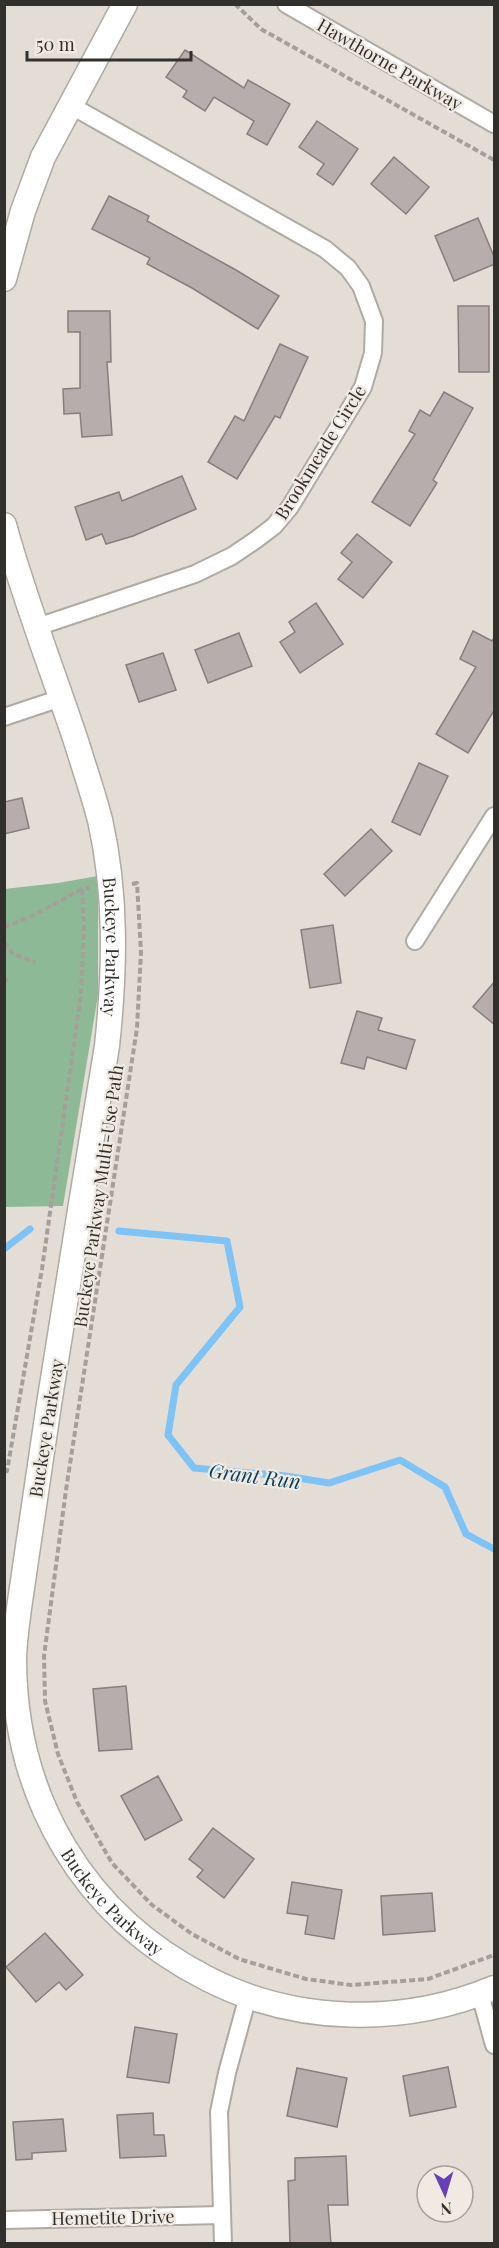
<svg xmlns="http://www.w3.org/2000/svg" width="499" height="2248" font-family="'Playfair Display',serif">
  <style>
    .green { fill: #8eb997 }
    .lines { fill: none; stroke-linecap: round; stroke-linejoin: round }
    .stream { stroke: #7dc3f6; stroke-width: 7 }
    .building { fill: #b7adac; stroke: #887e7d; stroke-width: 1.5 }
    .street-casing { stroke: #afaaa3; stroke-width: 20 }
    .secondary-casing { stroke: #afaaa3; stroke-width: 27 }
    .path { stroke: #a39f99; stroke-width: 4; stroke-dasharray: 6 3; stroke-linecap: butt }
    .street { stroke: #fff; stroke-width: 16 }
    .secondary { stroke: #fff; stroke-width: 24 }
    .labels { text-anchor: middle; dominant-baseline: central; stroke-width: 4.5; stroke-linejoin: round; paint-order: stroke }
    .street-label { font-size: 18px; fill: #32302d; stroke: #f0eae3 }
    .water-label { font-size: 20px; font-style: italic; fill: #023d5e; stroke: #f0eae3 }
  </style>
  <rect width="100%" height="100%" fill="#e3ddd6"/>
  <!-- green -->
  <path class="green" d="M98,876V995L63,1206L5,1207L4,889L58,883Z"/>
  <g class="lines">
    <!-- stream -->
    <g class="stream">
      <path d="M119,1231L227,1241L240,1307L176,1385L168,1435L194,1468L286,1476L329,1483L400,1460L445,1487L466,1534L494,1549"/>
      <path d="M4,1249L30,1229"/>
    </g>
  </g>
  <!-- building -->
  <g class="building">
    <path d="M185,50L244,88L248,80L290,104L267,145L247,134L254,121L214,97L205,111L183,97L187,91L166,77Z"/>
    <path d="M317,121L358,149L333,185L317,174L324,164L299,147Z"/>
    <path d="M394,157L429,187L406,214L371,184Z"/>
    <path d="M109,196L149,216L147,221L236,270L279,296L258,329L192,288L147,264L150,258L92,229Z"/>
    <path d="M478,218L495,259V264L454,281L435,236Z"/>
    <path d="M458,306H489V372H459Z"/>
    <path d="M68,311H110L111,362H107L112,435L82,437L80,413L64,414L63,389L80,388V332H68Z"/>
    <path d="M280,344L308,357L280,418L275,416L237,479L208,462L235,416L244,421Z"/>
    <path d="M444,392L473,408L433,480L437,483L410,526L372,502L415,434L409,431L420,410L430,416Z"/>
    <path d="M182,476L196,509L133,536L106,544L102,534L86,540L75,507L119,492L122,501Z"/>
    <path d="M357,534L392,562L363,598L338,579L352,562L341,553Z"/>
    <path d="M316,603L343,644L300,673L280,642L295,632L289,622Z"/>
    <path d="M473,631L492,641L495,636V709L468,753L436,734L476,667L460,659Z"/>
    <path d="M239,633L252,666L208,683L195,650Z"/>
    <path d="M163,653L176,690L139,702L126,665Z"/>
    <path d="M419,763L448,776L420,835L392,822Z"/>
    <path d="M22,798L29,828L4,834V802Z"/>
    <path d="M371,829L392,851L345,896L324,874Z"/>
    <path d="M333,925L341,983L310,988L301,930Z"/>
    <path d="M495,981V1025L473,1007Z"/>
    <path d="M357,1011L382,1018L378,1030L415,1040L406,1069L367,1057L364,1069L341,1063Z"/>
    <path d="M126,1686L132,1749L99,1751L93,1689Z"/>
    <path d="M158,1776L182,1820L145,1840L121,1796Z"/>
    <path d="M213,1828L254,1859L224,1898L197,1877L203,1870L189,1859Z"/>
    <path d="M292,1882L342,1890L334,1939L305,1934L308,1916L287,1913Z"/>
    <path d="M432,1893L435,1931L383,1935L381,1896Z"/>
    <path d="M45,1933L83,1975L66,1990L59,1982L36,2002L6,1967Z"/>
    <path d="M135,2027L177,2034L169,2083L127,2077Z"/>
    <path d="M448,2067L456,2107L410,2116L403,2076Z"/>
    <path d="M297,2068L347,2078L337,2127L287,2116Z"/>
    <path d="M153,2113L154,2135H164L166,2156L120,2158L117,2115Z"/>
    <path d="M63,2119L66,2151L32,2153V2159L16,2160L13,2122Z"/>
    <path d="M346,2156L348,2205H328L331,2244H290L288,2181L295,2180V2158Z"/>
  </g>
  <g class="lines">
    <!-- street casing -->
    <g class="street-casing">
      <g id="street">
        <path d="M286,4L494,124"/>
        <path d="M37,627L195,574L232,556L257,539L274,526L290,507L363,387L373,353L374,321L361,286L348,268L325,249L70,105"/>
        <path d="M4,717L61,698"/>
        <path d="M415,941L494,816"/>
        <path d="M480,1994L494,2045"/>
        <path d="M4,2220L222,2215"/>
        <path d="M223,2244L219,2112L227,2073L248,1996"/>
      </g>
    </g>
    <!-- secondary casing -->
    <g class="secondary-casing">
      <g id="secondary">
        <path d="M4,279L23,211L43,157L125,4"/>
        <path id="s1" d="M4,525C24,598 52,669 76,741C84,767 93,793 100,820C117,895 115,970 107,1046C87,1165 68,1285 49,1404C41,1458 33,1512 25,1567C21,1597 15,1628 14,1658C14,1797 83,1916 208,1979C296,2024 403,2026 494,1988"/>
      </g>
    </g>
    <!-- path -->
    <g class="path">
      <path d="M235,4L261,29L494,160"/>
      <path d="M132,884L137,883L141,952L137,1028L66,1490L44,1656L45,1701L58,1754L77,1802L112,1863L152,1905L192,1934L239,1959L306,1979L351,1985L428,1979L494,1955"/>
      <path d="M4,927L34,915L82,889L89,888"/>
      <path d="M4,942L13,954L35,962"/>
      <path d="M4,980H8"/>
      <path d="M4,1472L7,1471L42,1269L81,994L84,926L82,889"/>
    </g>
    <!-- street -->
    <use href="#street" class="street"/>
    <!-- secondary -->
    <use href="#secondary" class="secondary"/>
  </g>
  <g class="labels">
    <!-- street labels -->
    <g class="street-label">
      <text transform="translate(390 64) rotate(30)">Hawthorne Parkway</text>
      <text transform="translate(320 452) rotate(-58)">Brookmeade Circle</text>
      <text stroke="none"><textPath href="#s1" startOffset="438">Buckeye Parkway</textPath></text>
      <text transform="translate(98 1196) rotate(-82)">Buckeye Parkway Multi-Use Path</text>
      <text transform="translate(46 1428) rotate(-81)">Buckeye Parkway</text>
      <text stroke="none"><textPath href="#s1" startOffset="1428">Buckeye Parkway</textPath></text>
      <text transform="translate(113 2217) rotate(-1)">Hemetite Drive</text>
    </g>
    <!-- water labels -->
    <g class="water-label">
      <text transform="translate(255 1475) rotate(7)">Grant Run</text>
    </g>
  </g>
  <!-- border -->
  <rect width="499" height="2248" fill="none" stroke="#32302d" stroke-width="12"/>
  <!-- north arrow -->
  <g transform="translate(445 2194) rotate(176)"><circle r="28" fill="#f0eae3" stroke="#a4a09a" stroke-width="1.5"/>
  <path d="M0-4.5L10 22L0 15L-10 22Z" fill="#6740b8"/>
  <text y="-9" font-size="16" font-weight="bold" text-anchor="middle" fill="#32302d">N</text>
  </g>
  <!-- scale -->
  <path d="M27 51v9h164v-9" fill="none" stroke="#32302d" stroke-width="3"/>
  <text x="36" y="51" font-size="18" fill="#32302d" stroke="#f0eae3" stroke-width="4.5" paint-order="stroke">50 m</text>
</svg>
